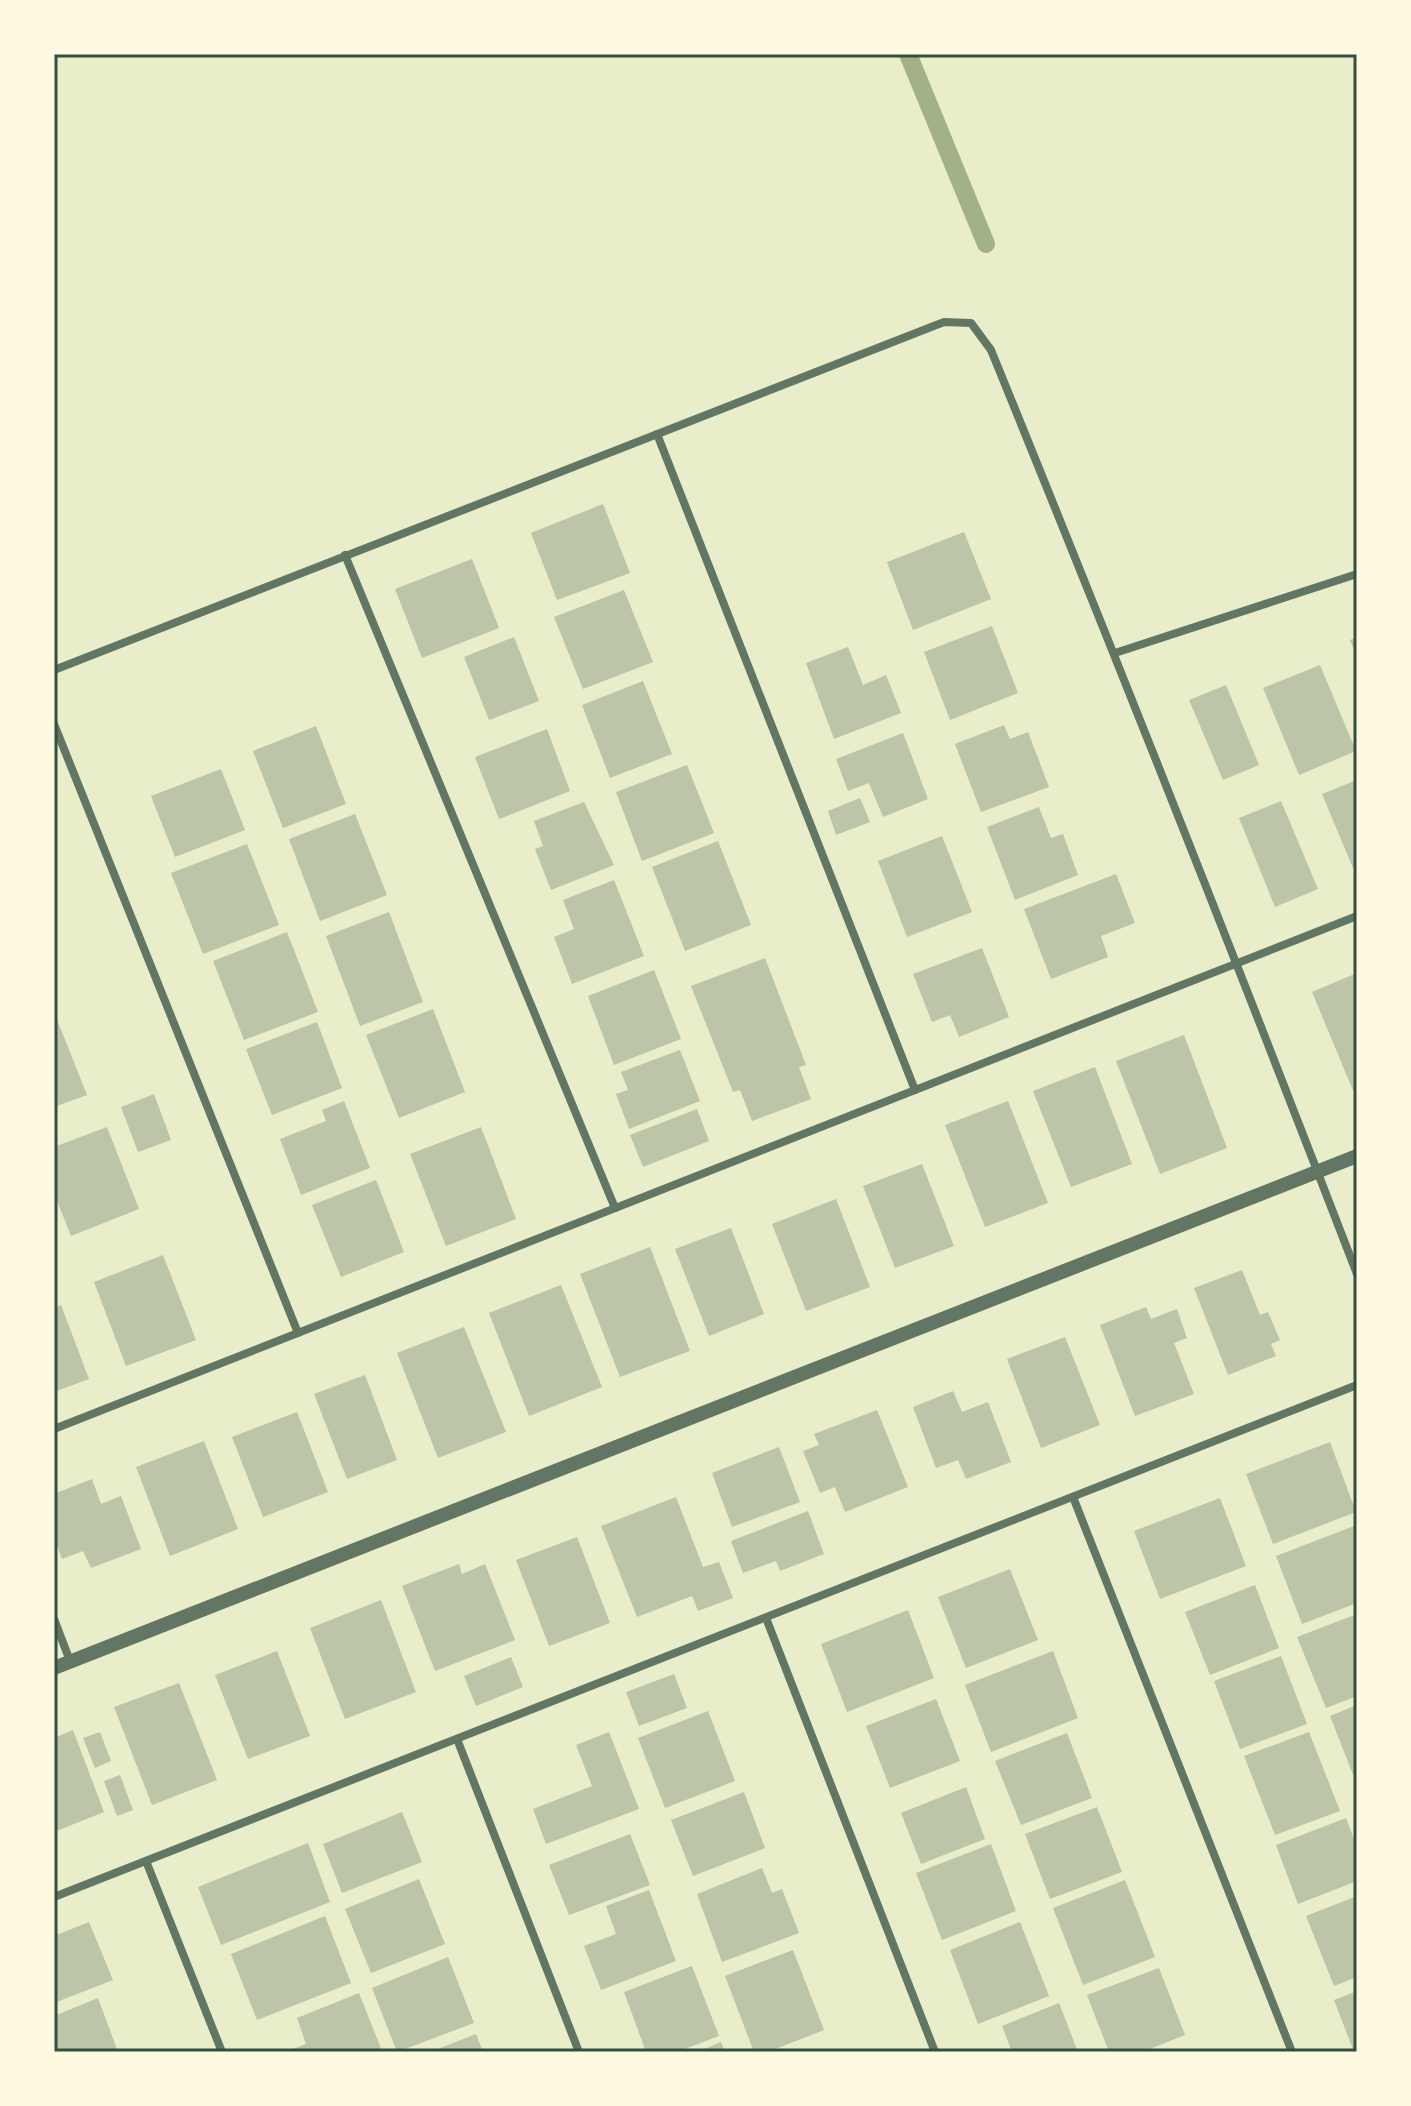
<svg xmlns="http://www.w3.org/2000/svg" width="1411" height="2106" font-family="Figtree,sans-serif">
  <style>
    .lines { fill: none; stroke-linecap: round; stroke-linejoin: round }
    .stream { stroke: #a3b18a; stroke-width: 18 }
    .building { fill: #bcc5a7 }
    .minor { stroke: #617663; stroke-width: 8 }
    .tertiary { stroke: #617663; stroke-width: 14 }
    .neatline { fill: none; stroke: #344e41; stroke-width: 3 }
  </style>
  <rect width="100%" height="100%" fill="#e9edc9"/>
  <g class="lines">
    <!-- stream -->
    <path class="stream" d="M908,54L986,244"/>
  </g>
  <!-- building -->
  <g class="building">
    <path d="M603,504L630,573L557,600L531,533Z"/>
    <path d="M964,532L991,599L913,630L887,562Z"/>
    <path d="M472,559L499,628L422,658L395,589Z"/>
    <path d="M624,590L653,662L583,689L554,617Z"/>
    <path d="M992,626L1018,693L950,720L924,652Z"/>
    <path d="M514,637L539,701L489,720L464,657Z"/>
    <path d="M1357,637V657L1350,640Z"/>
    <path d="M848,647L863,685L886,675L901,713L834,739L806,663Z"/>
    <path d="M1320,665L1356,751L1299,775L1263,688Z"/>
    <path d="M643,681L672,754L610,778L582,705Z"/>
    <path d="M1226,685L1259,765L1223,780L1189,700Z"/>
    <path d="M1004,725L1010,739L1028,732L1049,787L981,812L955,744Z"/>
    <path d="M316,726L346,804L283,828L253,751Z"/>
    <path d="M547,729L570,791L499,819L475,757Z"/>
    <path d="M903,733L928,799L883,817L869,783L848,791L836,759Z"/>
    <path d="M687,765L714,833L642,861L616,792Z"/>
    <path d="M221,769L245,830L175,857L151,796Z"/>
    <path d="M1357,780V867L1353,868L1322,794Z"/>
    <path d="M860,798L870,822L836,835L828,811Z"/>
    <path d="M1281,801L1318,889L1275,907L1239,818Z"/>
    <path d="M584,802L614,865L551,890L535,849L543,846L534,821Z"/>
    <path d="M1039,807L1051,838L1063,834L1078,875L1015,900L987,827Z"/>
    <path d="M355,814L387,895L320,921L289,839Z"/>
    <path d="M942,836L972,912L907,937L878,861Z"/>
    <path d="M718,841L751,925L685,951L652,867Z"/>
    <path d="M247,844L279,925L203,954L171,873Z"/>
    <path d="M1116,874L1135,923L1101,936L1108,957L1051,979L1024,909Z"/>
    <path d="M614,880L644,956L572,984L554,937L574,929L563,900Z"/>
    <path d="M389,912L423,1002L360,1026L326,936Z"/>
    <path d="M287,932L318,1012L244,1040L213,961Z"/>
    <path d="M982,948L1009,1017L959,1037L950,1015L932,1022L913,974Z"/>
    <path d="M765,958L806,1065L799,1067L811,1099L752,1121L740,1090L733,1092L691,986Z"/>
    <path d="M654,970L681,1039L614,1065L588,996Z"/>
    <path d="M1357,973V1100L1312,992Z"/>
    <path d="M433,1009L465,1092L399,1118L366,1035Z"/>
    <path d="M54,1012L87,1095L54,1107Z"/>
    <path d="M317,1022L342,1088L272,1115L246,1049Z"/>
    <path d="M1184,1035L1227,1148L1160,1174L1116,1061Z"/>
    <path d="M680,1050L700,1101L629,1129L616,1094L628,1090L621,1072Z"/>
    <path d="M1095,1067L1132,1164L1071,1187L1033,1091Z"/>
    <path d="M154,1094L171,1140L138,1152L121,1107Z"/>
    <path d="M344,1101L370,1168L301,1195L280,1139L326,1121L322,1110Z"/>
    <path d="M1008,1101L1048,1203L985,1227L945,1125Z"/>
    <path d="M697,1109L709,1141L643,1167L630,1135Z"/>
    <path d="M107,1127L139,1209L71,1236L54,1193V1147Z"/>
    <path d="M481,1127L516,1219L446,1246L410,1154Z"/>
    <path d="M922,1164L954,1246L895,1268L863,1186Z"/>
    <path d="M376,1180L404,1252L341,1277L312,1205Z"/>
    <path d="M836,1199L870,1287L806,1311L772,1224Z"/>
    <path d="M731,1228L764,1314L709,1336L675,1249Z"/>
    <path d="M650,1247L690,1351L620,1377L580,1274Z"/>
    <path d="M163,1255L196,1340L126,1366L94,1282Z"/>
    <path d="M1242,1270L1260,1315L1268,1312L1280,1340L1271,1344L1276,1356L1228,1375L1194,1288Z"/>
    <path d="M561,1285L602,1387L529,1416L489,1313Z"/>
    <path d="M61,1305L89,1379L54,1392V1308Z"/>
    <path d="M1146,1307L1151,1319L1177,1309L1187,1338L1174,1343L1194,1394L1135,1416L1100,1325Z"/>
    <path d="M464,1327L506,1432L438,1458L397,1353Z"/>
    <path d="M1065,1337L1100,1425L1041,1448L1007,1359Z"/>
    <path d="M365,1375L397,1460L347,1479L314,1394Z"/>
    <path d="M953,1391L962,1412L988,1402L1011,1462L966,1479L958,1460L936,1468L913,1407Z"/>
    <path d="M877,1410L908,1487L845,1512L835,1487L820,1493L803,1451L819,1445L814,1434Z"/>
    <path d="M297,1412L328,1492L263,1517L232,1437Z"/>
    <path d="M204,1441L238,1529L170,1556L136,1467Z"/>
    <path d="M1330,1442L1356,1512L1273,1544L1246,1474Z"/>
    <path d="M779,1447L800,1502L732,1527L712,1473Z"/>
    <path d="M92,1479L101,1504L121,1496L141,1549L91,1568L83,1551L62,1559L54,1537V1494Z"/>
    <path d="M676,1497L703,1567L719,1562L733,1598L698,1611L692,1596L637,1617L601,1526Z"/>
    <path d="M1220,1498L1246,1566L1160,1599L1134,1531Z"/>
    <path d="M808,1511L824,1554L780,1571L776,1561L743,1573L731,1541Z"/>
    <path d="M1354,1526L1357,1603L1302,1624L1276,1556Z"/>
    <path d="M577,1537L610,1623L549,1646L516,1560Z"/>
    <path d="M459,1564L462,1574L485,1564L515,1640L435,1671L402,1586Z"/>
    <path d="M1010,1569L1038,1640L966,1668L938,1597Z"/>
    <path d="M1255,1585L1279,1648L1210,1675L1185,1612Z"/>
    <path d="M381,1600L416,1692L345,1719L310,1628Z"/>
    <path d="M908,1610L934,1678L847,1712L821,1644Z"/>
    <path d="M1357,1614V1696L1326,1708L1297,1637Z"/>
    <path d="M277,1651L310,1736L248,1759L215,1675Z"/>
    <path d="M1053,1651L1078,1718L991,1752L965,1685Z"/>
    <path d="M1281,1656L1307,1724L1240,1749L1214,1681Z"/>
    <path d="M511,1657L523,1687L476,1706L464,1676Z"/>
    <path d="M674,1674L687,1708L639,1726L626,1692Z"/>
    <path d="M179,1683L217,1780L152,1805L114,1707Z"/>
    <path d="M936,1699L960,1761L890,1788L866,1726Z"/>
    <path d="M1357,1705V1785L1330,1716Z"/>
    <path d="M708,1711L735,1781L665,1808L638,1738Z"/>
    <path d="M73,1730L104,1812L54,1832V1738Z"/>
    <path d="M100,1732L111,1761L95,1768L83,1738Z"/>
    <path d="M609,1732L639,1809L546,1844L533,1809L592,1786L576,1745Z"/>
    <path d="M1309,1732L1340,1811L1275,1835L1244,1756Z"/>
    <path d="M1067,1733L1092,1798L1021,1825L995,1761Z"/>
    <path d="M120,1775L133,1810L117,1816L104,1781Z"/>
    <path d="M966,1787L985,1839L921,1864L901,1813Z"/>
    <path d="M744,1792L765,1848L693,1876L671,1820Z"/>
    <path d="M1097,1807L1122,1872L1050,1899L1025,1834Z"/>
    <path d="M402,1812L422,1862L342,1893L323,1844Z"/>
    <path d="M1346,1818L1357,1847V1881L1298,1904L1276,1845Z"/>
    <path d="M630,1834L650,1885L569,1915L549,1865Z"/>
    <path d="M308,1843L330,1902L221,1945L198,1887Z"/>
    <path d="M991,1844L1016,1911L942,1940L916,1873Z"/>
    <path d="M762,1868L772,1893L782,1889L799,1933L722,1962L697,1894Z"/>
    <path d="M419,1879L445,1944L371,1973L345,1909Z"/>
    <path d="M1125,1880L1155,1957L1083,1985L1053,1908Z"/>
    <path d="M649,1890L676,1961L601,1990L584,1946L616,1934L606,1906Z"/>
    <path d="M1357,1896V1977L1334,1986L1306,1916Z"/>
    <path d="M325,1916L351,1983L257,2020L231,1954Z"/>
    <path d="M89,1922L113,1980L54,2003V1936Z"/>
    <path d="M1020,1922L1049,1996L978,2024L950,1950Z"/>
    <path d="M793,1950L824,2030L768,2052H754L725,1976Z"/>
    <path d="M448,1957L474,2023L397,2052L372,1988Z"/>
    <path d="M692,1966L719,2036L677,2052H646L624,1992Z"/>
    <path d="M1159,1968L1185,2035L1142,2052H1109L1087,1995Z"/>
    <path d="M1357,1991V2052H1354L1334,2000Z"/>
    <path d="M359,1993L382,2051L285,2052L306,2044L297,2018Z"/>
    <path d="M98,1998L118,2052H54V2016Z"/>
    <path d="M1059,2003L1078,2052H1012L1002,2026Z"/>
    <path d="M476,2034L483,2052H430Z"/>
    <path d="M721,2042L725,2052H697Z"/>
  </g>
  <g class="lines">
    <!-- minor -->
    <g class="minor">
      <path d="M657,434L915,1090"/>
      <path d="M345,555L615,1208"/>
      <path d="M1115,653L1357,574"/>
      <path d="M54,670L944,322L971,323L991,350C1116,657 1238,965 1357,1274"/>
      <path d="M54,724L298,1333"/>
      <path d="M54,1429L1357,916"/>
      <path d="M1073,1497L1292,2052"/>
      <path d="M766,1618L935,2052"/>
      <path d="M54,1619L70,1661"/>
      <path d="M457,1739L579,2052"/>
      <path d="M146,1861L222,2052"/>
      <path d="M54,1897L1357,1385"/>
    </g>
    <!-- tertiary -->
    <path class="tertiary" d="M54,1668L1357,1156"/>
  </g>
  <!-- border -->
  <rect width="1411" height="2106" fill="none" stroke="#fefae0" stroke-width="112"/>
  <rect x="56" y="56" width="1299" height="1994" class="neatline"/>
</svg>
